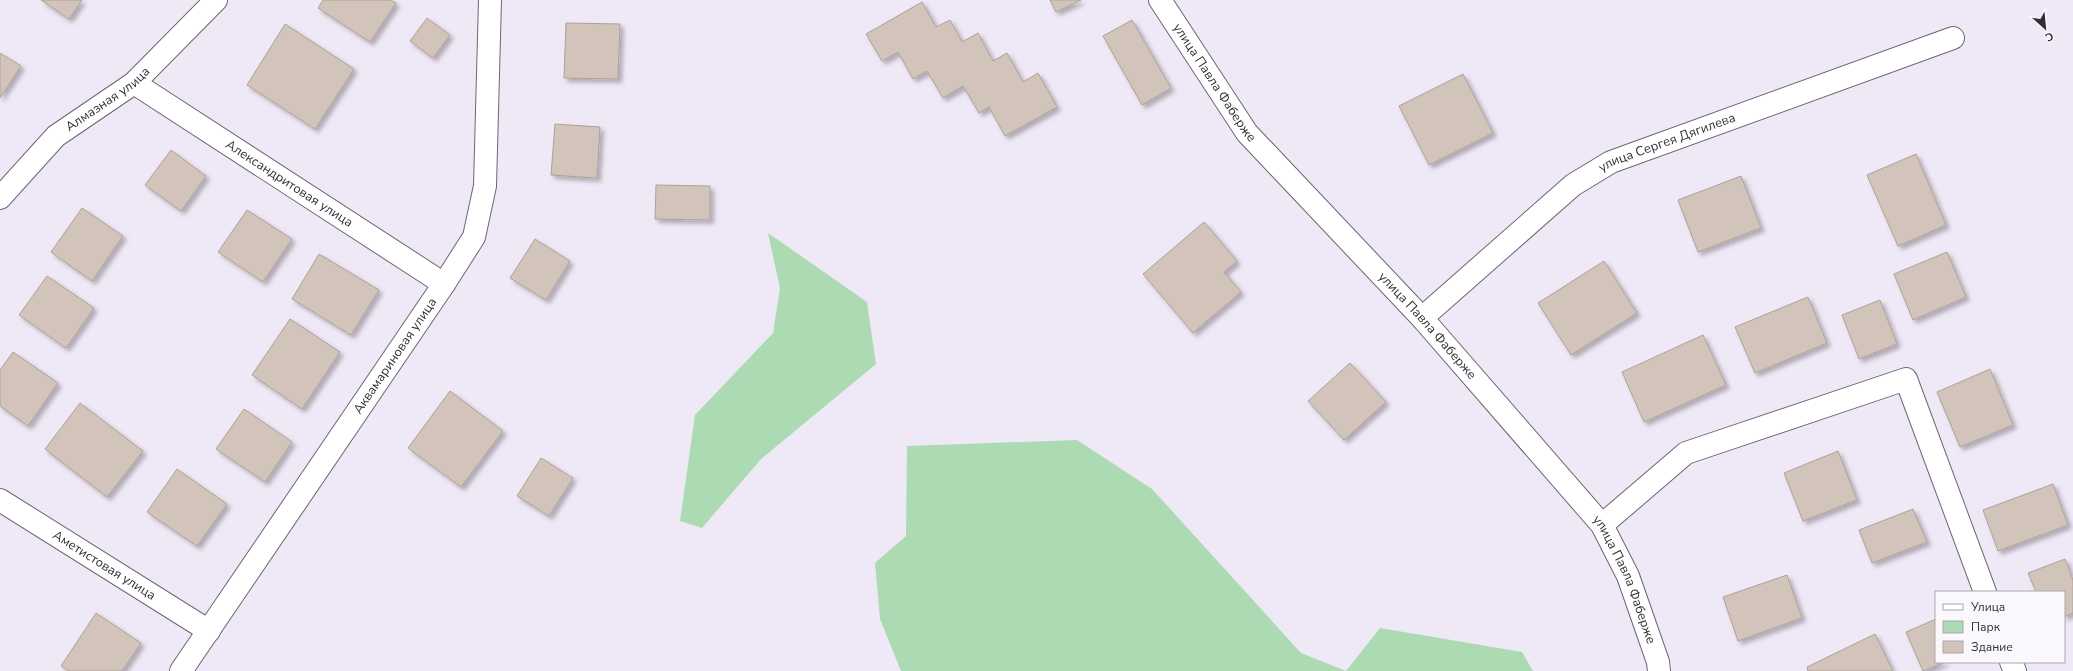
<svg xmlns="http://www.w3.org/2000/svg" width="2073" height="671" font-family="'Nunito Sans',sans-serif">
  <style>
    .green { fill: #acdab2 }
    .building { fill: #d2c4bb; stroke: #aea198; filter: url(#shadow) }
    .lines { fill: none; stroke-linecap: round; stroke-linejoin: round }
    .minor-casing { stroke: #6d6672; stroke-width: 24 }
    .minor { stroke: #fff; stroke-width: 22 }
    .labels { text-anchor: middle; dominant-baseline: central; stroke-width: 4; stroke-linejoin: round; paint-order: stroke }
    .street-label { font-size: 13px; fill: #312f34; stroke: #faf7fd }
  </style>
  <defs>
    <filter id="shadow"><feDropShadow dx="3.5" dy="3.5" stdDeviation="2" flood-color="#0004"/></filter>
  </defs>
  <rect width="100%" height="100%" fill="#efe8f6"/>
  <!-- green -->
  <g class="green">
    <path d="M768,233L867,302L876,364L761,459L702,528L680,521L695,415L773,333L780,288Z"/>
    <path d="M1077,440L1152,489L1301,653L1346,671L1380,628L1522,652L1533,671H901L880,619L875,563L906,536L907,446Z"/>
  </g>
  <!-- building -->
  <g class="building">
    <path d="M41,0H82L69,19Z"/>
    <path d="M323,0H391L396,3L370,42L318,8Z"/>
    <path d="M1050,0H1081L1056,12Z"/>
    <path d="M922,2L936,27L950,20L962,42L978,33L993,61L1007,53L1023,82L1038,73L1057,107L1005,136L989,107L979,113L963,86L943,98L927,71L913,79L898,52L882,61L866,34Z"/>
    <path d="M427,18L450,35L433,58L410,41Z"/>
    <path d="M1132,20L1171,88L1142,105L1103,36Z"/>
    <path d="M566,23L620,24L618,79L564,78Z"/>
    <path d="M285,24L354,69L315,129L247,85Z"/>
    <path d="M0,53L21,66L0,98Z"/>
    <path d="M1463,74L1493,133L1429,165L1399,106Z"/>
    <path d="M555,124L600,127L597,178L551,175Z"/>
    <path d="M171,150L206,176L181,211L145,185Z"/>
    <path d="M1916,154L1946,225L1898,246L1867,175Z"/>
    <path d="M1741,176L1761,228L1698,252L1678,200Z"/>
    <path d="M656,185L710,186V220L655,219Z"/>
    <path d="M82,208L123,236L92,281L51,252Z"/>
    <path d="M247,210L292,239L263,282L218,252Z"/>
    <path d="M1204,222L1237,261L1224,272L1241,292L1193,333L1143,274Z"/>
    <path d="M535,239L570,261L546,300L510,278Z"/>
    <path d="M1947,252L1966,297L1913,320L1894,274Z"/>
    <path d="M319,254L379,290L351,335L292,299Z"/>
    <path d="M1604,261L1637,313L1571,355L1538,303Z"/>
    <path d="M47,276L94,308L66,348L19,315Z"/>
    <path d="M1808,297L1827,343L1755,373L1735,327Z"/>
    <path d="M1880,300L1897,344L1859,359L1842,315Z"/>
    <path d="M290,319L340,352L302,409L252,375Z"/>
    <path d="M1703,335L1726,385L1644,422L1622,372Z"/>
    <path d="M13,352L58,383L28,426L0,406V370Z"/>
    <path d="M1350,363L1386,402L1344,440L1308,401Z"/>
    <path d="M1990,369L2013,425L1960,447L1937,392Z"/>
    <path d="M450,391L503,431L461,487L408,448Z"/>
    <path d="M80,403L143,451L107,497L45,449Z"/>
    <path d="M244,409L292,442L265,482L216,449Z"/>
    <path d="M1838,451L1857,500L1803,521L1784,473Z"/>
    <path d="M541,458L573,478L549,516L517,496Z"/>
    <path d="M177,469L227,504L197,546L147,512Z"/>
    <path d="M2053,484L2068,525L1998,551L1983,510Z"/>
    <path d="M1913,509L1927,542L1872,563L1859,530Z"/>
    <path d="M2065,559L2073,580V613L2064,617V592H2036L2028,573Z"/>
    <path d="M1787,575L1802,618L1738,641L1723,597Z"/>
    <path d="M96,613L141,643L122,671H69L61,666Z"/>
    <path d="M1936,619V662H1946L1923,671L1906,632Z"/>
    <path d="M1875,634L1893,671H1808L1807,667Z"/>
  </g>
  <g class="lines">
    <!-- minor casing -->
    <g class="minor-casing">
      <g id="minor">
        <path id="s1" d="M1160,0L1247,133L1422,318L1602,525L1628,576L1658,662L1659,671"/>
        <path id="s2" d="M134,83L444,284"/>
        <path id="s3" d="M0,198L56,136L134,83L216,0"/>
        <path id="s4" d="M1422,318L1573,185L1611,162L1953,38"/>
        <path id="s5" d="M0,500L209,631"/>
        <path d="M1602,525L1686,453L1906,379L1985,592"/>
        <path d="M2011,662L2015,671"/>
        <path id="s6" d="M181,671L444,284L474,237L485,186L490,0"/>
      </g>
    </g>
    <!-- minor -->
    <use href="#minor" class="minor"/>
  </g>
  <g class="labels">
    <!-- street labels -->
    <g class="street-label">
      <text stroke="none"><textPath href="#s1" startOffset="99">улица Павла Фаберже</textPath></text>
      <text stroke="none"><textPath href="#s3" startOffset="147">Алмазная улица</textPath></text>
      <text stroke="none"><textPath href="#s4" startOffset="305">улица Сергея Дягилева</textPath></text>
      <text stroke="none"><textPath href="#s2" startOffset="185">Александритовая улица</textPath></text>
      <text stroke="none"><textPath href="#s1" startOffset="423">улица Павла Фаберже</textPath></text>
      <text stroke="none"><textPath href="#s6" startOffset="381">Аквамариновая улица</textPath></text>
      <text stroke="none"><textPath href="#s5" startOffset="123">Аметистовая улица</textPath></text>
      <text stroke="none"><textPath href="#s1" startOffset="747">улица Павла Фаберже</textPath></text>
    </g>
  </g>
  <!-- legend -->
  <rect x="1935" y="591" width="130" height="72" fill="#faf7fd" stroke="#aaa7ad"/>
  <rect x="1943" y="604" width="20" height="6" fill="#ffffff" stroke="#aaa7ad"/>
  <text x="1971" y="611" font-size="12" fill="#312f34">Улица</text>
  <rect x="1943" y="621" width="20" height="12" fill="#acdab2" stroke="#aaa7ad"/>
  <text x="1971" y="631" font-size="12" fill="#312f34">Парк</text>
  <rect x="1943" y="641" width="20" height="12" fill="#d2c4bb" stroke="#aaa7ad"/>
  <text x="1971" y="651" font-size="12" fill="#312f34">Здание</text>
  <!-- north arrow -->
  <g transform="translate(2045 28) rotate(153)" stroke="#faf7fd" stroke-width="3" paint-order="stroke">
  <path d="M0-3L7 15L0 10L-7 15Z" fill="#312f34"/>
  <text y="-6" font-size="11" font-weight="bold" text-anchor="middle" fill="#312f34">С</text>
  </g>
</svg>
